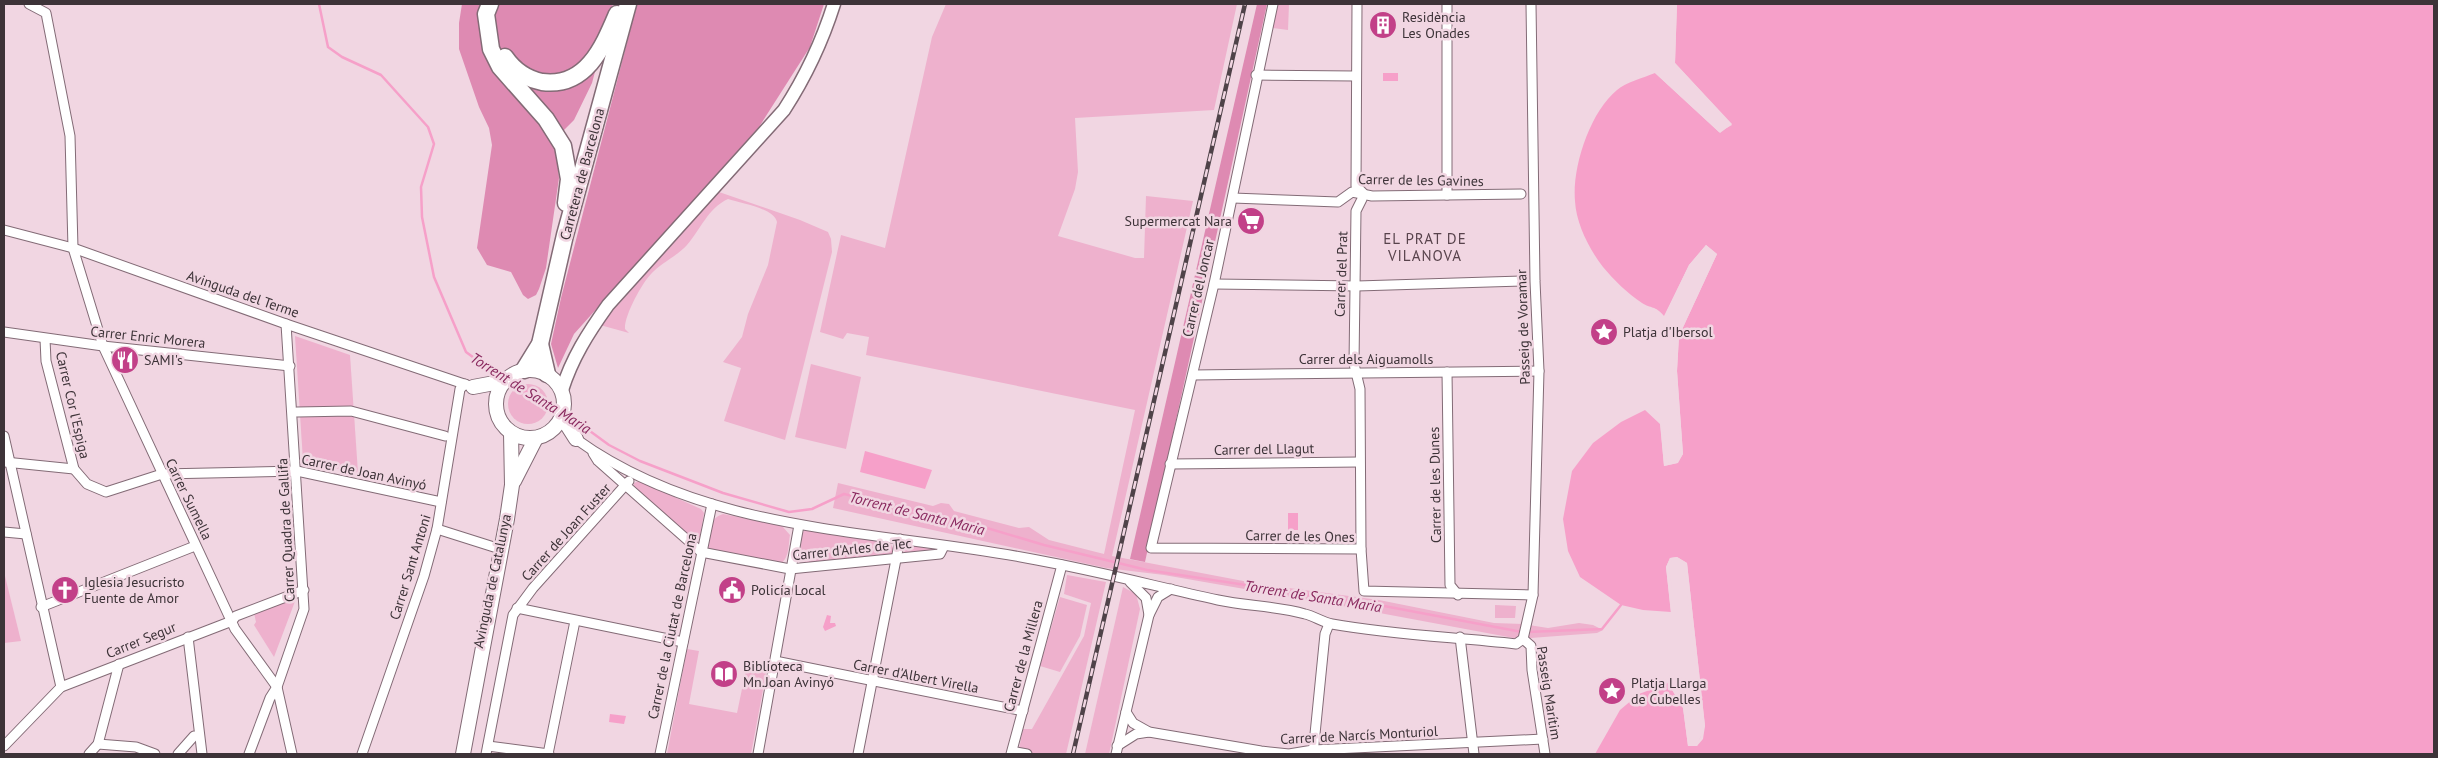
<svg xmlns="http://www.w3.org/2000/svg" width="2438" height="758" font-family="'PT Sans',sans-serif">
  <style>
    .green { fill: #eeb1cd }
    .forest { fill: #de8ab2 }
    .water { fill: #f6a0c9 }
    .pier { fill: #f1d6e2 }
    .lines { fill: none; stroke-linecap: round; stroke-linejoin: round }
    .stream { stroke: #f6a0c9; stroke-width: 2.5 }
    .street-casing { stroke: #836b76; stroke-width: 11 }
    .secondary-casing { stroke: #836b76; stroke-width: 15 }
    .primary-casing { stroke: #836b76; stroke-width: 16 }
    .highway-casing { stroke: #836b76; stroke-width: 19 }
    .street { stroke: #fff; stroke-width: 9 }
    .secondary { stroke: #fff; stroke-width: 12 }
    .primary { stroke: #fff; stroke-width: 14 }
    .highway { stroke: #fff; stroke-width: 16 }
    .rail-casing { stroke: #4f4349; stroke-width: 4.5 }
    .rail { stroke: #f1d6e2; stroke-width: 2.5; stroke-dasharray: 8; stroke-linecap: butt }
    .labels { text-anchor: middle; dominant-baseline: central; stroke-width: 5; stroke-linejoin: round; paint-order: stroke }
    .poi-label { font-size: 14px; fill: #3d3338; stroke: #f1d6e2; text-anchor: start }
    .street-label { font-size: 14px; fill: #3d3338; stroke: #f1d6e2 }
    .neighbourhood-label { font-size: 15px; letter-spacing: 1px; fill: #58434c; stroke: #f1d6e2 }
    .water-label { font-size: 15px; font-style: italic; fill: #89285e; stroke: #f1d6e2 }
  </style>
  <rect width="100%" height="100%" fill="#f1d6e2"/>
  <!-- green -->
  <g class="green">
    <path d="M946,4H1237L1214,110L1075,118L1078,172L1075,189L1058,236L1135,258H1144L1146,196L1193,201L1112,556L1259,584L1379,600L1494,623L1523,624L1548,628L1579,623L1593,625L1603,630L1597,633L1519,639L1326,603L1164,575L1106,568L833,508L838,483L933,506L941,503L949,504L954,511L1019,528L1029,527L1049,540L1104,554L1135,410L866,355L869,337L847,333L843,339L820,332L841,235L885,248L932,37Z"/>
    <path d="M1278,4H1289L1288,30L1273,28Z"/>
    <path d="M719,192L800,220L828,232L831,239L832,252L785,440L724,421L741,368L723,362L742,337L748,314L768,265L777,222C774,208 740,203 728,199C708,208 701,229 687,245C677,256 661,263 651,274C642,283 624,316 625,329L629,333L600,325Z"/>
    <path d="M295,336L350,355L358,473L303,461Z"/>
    <path d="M811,364L861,377L846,449L795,437Z"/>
    <circle cx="528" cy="404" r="20"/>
    <path d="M639,481L701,509L704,513L700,537L692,539L634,488V483Z"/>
    <path d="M723,514L782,526L790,535C788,546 790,558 779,565L707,549L706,545C709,533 709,518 723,514Z"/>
    <path d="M805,530L890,542L894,551L892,555L809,565L800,558L802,533Z"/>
    <path d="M906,545L932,549L934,550L904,553Z"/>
    <path d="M4,572L21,641L4,643Z"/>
    <path d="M1067,575L1106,582L1066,754H1018L1023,729H1032L1084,636L1091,603L1064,594Z"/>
    <path d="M1123,587L1136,594L1140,609L1111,745L1109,754H1085Z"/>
    <path d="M297,596L274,657L254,625L256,622L254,613Z"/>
    <path d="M1060,597L1087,605L1080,636L1060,672L1040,666Z"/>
    <path d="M1495,605L1516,606L1515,618H1495Z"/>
    <path d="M687,649L699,651L689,704L737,713L748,660L768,663L751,754H667Z"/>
  </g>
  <!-- forest -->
  <g class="forest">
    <path d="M462,4H613L592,83L574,120L564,130L556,151L559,178L546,268L539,289L536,295L528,299L523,295L511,272L487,265L477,248L492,145L489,128L479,107L459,49V23Z"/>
    <path d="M637,4H824L810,47L759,127L574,334L558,368L551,344L561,298Z"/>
    <path d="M1257,4H1267L1145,562L1130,559Z"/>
  </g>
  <!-- water -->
  <g class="water">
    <path d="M1677,4H2434V754H1595L1620,710L1639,694L1668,683L1683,708L1688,746H1697L1705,726L1687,563L1677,557L1670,558L1666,567L1671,612L1643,610L1621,605L1580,577L1568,551L1563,519L1572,471L1593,443L1621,422L1645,410L1660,424L1664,466L1677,463L1683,454L1677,371L1679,336L1717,254L1706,245L1689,265L1664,316C1655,305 1651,309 1642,303C1628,294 1613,279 1603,267C1589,249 1576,223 1575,201C1572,167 1590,112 1617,90C1626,82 1643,78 1655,73L1719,132L1732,125L1675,63Z"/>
    <rect x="1383" y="73" width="15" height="8"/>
    <path d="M865,451L932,470L925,489L860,472Z"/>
    <rect x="1288" y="513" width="10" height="17"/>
    <path d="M827,615L831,616L830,623H835L836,626L825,631L823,627Z"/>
    <path d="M610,714L626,716L624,724L609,722Z"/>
  </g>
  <!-- pier -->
  <g class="pier">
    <path d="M1675,4H1677L1675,63L1732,124L1720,133L1655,73V71L1720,129L1728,124L1672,64Z"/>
    <path d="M1706,245L1717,254L1679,336L1677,371L1683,454L1678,463L1664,466L1660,421L1665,436L1667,463L1676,461L1681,453L1674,371L1677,336L1714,255L1706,248L1691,266L1666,317V313L1689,265Z"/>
    <path d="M1677,557L1687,563L1705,726L1703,739L1697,746H1688L1683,708L1668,683L1670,681L1685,707L1691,744H1696L1700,738L1703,726L1684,564L1677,559L1672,560L1669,567L1672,588L1674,612L1671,614L1666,567L1670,558Z"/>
  </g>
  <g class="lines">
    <!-- stream -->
    <g class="stream">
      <path d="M319,4L328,47L342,57L381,75L428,127L434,144L421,187L422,217L434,277L466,352L500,377"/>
      <path d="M509,382L563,412"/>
      <path d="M568,415L609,445L640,461L723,493L789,512L812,509L844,494L970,523L1044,545L1147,570L1384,606L1522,632"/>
      <path d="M1527,632L1602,629L1621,605"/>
    </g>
    <!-- street casing -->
    <g class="street-casing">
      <g id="street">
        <path d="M29,4L46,13L70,136L73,248L103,346L235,629L277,687L292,754"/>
        <path d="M1273,4L1214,284L1151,548L1361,549"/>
        <path d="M1357,4L1356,186L1363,193L1362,199L1356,211L1354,364L1360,389L1361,549L1364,591L1533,595"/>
        <path d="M1256,75L1355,76"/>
        <path d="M1447,195V4"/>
        <path d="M1233,198L1338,202L1352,192L1372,196L1521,194"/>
        <path d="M4,230L73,248L286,324L473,387"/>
        <path d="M1214,284L1357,286L1522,281"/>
        <path d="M4,332L103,346L290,366"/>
        <path d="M45,339L46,361L74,469L87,484L106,492L162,474L297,471L441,502"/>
        <path d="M1447,372L1450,585L1458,595"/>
        <path d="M1193,375L1539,371"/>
        <path d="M297,412L351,411L445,436"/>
        <path d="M4,436L61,687"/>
        <path d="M576,439C710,536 882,529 1037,560C1098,571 1158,587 1218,600C1246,606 1277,606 1305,614C1314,616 1322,622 1332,624C1393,635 1454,637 1516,644L1523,639L1533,595L1539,371L1535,281L1531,4"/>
        <path d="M593,453L598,461L701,552L790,569L940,554L944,546"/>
        <path d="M5,462L74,469"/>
        <path d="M1170,464L1359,462"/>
        <path d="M437,529L497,548"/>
        <path d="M4,532L26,534"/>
        <path d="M41,607L195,546"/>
        <path d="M517,608L683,642"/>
        <path d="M1149,615L1158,597L1171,589"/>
        <path d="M188,637L202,754"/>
        <path d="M1460,637L1474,754"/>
        <path d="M1523,639L1531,646L1532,670L1545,754"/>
        <path d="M775,661L1023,711"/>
        <path d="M1126,712L1133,723L1149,732L1261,751L1289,754L1313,750L1543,739"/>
        <path d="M98,744L136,747L155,754"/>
        <path d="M4,746L61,687L232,621L236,616L304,590"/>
        <path d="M488,746L549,754"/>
        <path d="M1117,746L1136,734L1149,732"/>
        <path d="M1016,752L1027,754"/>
        <path d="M89,754L98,744L119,664"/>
        <path d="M178,754L194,736"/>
        <path d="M249,754L270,698L277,687L304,609L286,324"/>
        <path d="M362,754L424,576L437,529L460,389L465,384"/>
        <path d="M486,754L513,615L533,588L629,481"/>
        <path d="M548,754L575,621"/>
        <path d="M660,754L712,504"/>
        <path d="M758,754L799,525"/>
        <path d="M858,754L900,539"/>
        <path d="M1011,754L1062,565"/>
        <path d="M1116,754L1149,615L1146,598L1130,582"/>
        <path d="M1313,754L1325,634L1329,624"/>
      </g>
    </g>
    <!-- secondary casing -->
    <g class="secondary-casing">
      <path id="secondary" d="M562,390C572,358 588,333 608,305L784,110C806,76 822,42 834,4"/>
    </g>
    <!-- primary casing -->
    <g class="primary-casing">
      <g id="primary">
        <circle cx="530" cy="404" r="34"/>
        <path d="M473,387L505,381"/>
        <path d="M562,417L576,439"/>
        <path d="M514,481L536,438"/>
        <path d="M463,754L507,519L512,485L511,433"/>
      </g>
    </g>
    <!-- highway casing -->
    <g class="highway-casing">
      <g id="highway">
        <path d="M490,4L486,14L491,49L500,67L546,119L563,146L569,179L566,203"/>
        <path d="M505,57C514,70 527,79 542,82C586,88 603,47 617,14"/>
        <path d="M540,344L547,374"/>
        <path d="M524,370L540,344L565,235L628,4"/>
      </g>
    </g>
    <!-- street -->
    <use href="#street" class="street"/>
    <!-- secondary -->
    <use href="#secondary" class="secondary"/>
    <!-- primary -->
    <use href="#primary" class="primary"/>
    <!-- highway -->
    <use href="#highway" class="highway"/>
    <!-- rail casing -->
    <g class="rail-casing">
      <path id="rail" d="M1073,754L1245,4"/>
    </g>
    <!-- rail -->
    <use href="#rail" class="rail"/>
  </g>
  <!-- icons -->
  <defs>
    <g id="building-disc" transform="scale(1.4375)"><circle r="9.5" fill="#c24088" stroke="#f1d6e2"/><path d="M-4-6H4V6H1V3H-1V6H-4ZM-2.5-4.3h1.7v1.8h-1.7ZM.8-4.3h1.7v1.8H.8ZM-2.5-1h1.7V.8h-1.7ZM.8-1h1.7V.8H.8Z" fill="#fff"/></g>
    <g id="supermarket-disc" transform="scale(1.4375)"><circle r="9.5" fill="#c24088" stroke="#f1d6e2"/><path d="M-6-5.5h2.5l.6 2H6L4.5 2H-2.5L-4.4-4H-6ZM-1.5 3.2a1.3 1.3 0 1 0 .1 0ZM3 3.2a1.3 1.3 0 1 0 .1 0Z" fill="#fff"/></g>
    <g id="sight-disc" transform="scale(1.4375)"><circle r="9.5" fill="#c24088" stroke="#f1d6e2"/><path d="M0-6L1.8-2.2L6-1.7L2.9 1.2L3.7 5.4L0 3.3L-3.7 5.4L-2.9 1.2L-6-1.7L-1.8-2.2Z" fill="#fff"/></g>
    <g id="restaurant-disc" transform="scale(1.4375)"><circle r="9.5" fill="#c24088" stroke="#f1d6e2"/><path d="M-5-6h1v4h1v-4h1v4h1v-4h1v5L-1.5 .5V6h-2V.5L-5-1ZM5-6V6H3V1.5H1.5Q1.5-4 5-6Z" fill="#fff"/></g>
    <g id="church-disc" transform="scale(1.4375)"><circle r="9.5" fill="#c24088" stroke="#f1d6e2"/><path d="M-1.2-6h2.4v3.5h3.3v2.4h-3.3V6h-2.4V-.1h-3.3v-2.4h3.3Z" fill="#fff"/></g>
    <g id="civic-disc" transform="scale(1.4375)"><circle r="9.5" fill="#c24088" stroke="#f1d6e2"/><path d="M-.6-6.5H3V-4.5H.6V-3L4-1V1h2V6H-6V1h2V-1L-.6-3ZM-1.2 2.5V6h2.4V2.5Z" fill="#fff"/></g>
    <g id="library-disc" transform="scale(1.4375)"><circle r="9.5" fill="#c24088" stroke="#f1d6e2"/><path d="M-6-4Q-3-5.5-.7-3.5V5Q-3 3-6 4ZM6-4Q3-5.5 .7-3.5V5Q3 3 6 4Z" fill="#fff"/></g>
  </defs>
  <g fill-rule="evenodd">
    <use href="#building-disc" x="1383" y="25"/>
    <use href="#supermarket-disc" x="1251" y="221"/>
    <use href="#sight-disc" x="1604" y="332"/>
    <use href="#restaurant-disc" x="125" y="360"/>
    <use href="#church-disc" x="65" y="590"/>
    <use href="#civic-disc" x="732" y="590"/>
    <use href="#library-disc" x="724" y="674"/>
    <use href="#sight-disc" x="1612" y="691"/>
  </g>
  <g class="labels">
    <!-- poi labels -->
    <g class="poi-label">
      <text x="1402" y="17">Residència<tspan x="1402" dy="16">Les Onades</tspan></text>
      <text x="1232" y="221" text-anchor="end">Supermercat Nara</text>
      <text x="1623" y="332">Platja d'Ibersol</text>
      <text x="144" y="360">SAMI's</text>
      <text x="84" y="582">Iglesia Jesucristo<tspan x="84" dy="16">Fuente de Amor</tspan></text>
      <text x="751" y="590">Policía Local</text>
      <text x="743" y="666">Biblioteca<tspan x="743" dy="16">Mn.Joan Avinyó</tspan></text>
      <text x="1631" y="683">Platja Llarga<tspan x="1631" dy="16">de Cubelles</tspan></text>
    </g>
    <!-- street labels -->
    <g class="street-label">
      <text transform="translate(582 174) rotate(-75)">Carretera de Barcelona</text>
      <text transform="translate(1421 180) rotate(1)">Carrer de les Gavines</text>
      <text transform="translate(1341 274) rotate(-88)">Carrer del Prat</text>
      <text transform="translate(1198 288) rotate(-77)">Carrer del Joncar</text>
      <text transform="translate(243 294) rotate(19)">Avinguda del Terme</text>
      <text transform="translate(1523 327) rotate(-92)">Passeig de Voramar</text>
      <text transform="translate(148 337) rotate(6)">Carrer Enric Morera</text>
      <text x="1366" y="359">Carrer dels Aiguamolls</text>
      <text transform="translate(73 405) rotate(77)">Carrer Cor l'Espiga</text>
      <text transform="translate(1264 449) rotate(-1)">Carrer del Llagut</text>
      <text transform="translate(364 472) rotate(12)">Carrer de Joan Avinyó</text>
      <text transform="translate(1435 485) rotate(-91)">Carrer de les Dunes</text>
      <text transform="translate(189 499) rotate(64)">Carrer Sumella</text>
      <text transform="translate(286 530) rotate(-93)">Carrer Quadra de Gallifa</text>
      <text transform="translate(566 532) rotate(-48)">Carrer de Joan Fuster</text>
      <text transform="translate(1300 536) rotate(1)">Carrer de les Ones</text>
      <text transform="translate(852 549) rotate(-6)">Carrer d'Arles de Tec</text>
      <text transform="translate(410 567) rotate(-73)">Carrer Sant Antoni</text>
      <text transform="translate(492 581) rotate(-78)">Avinguda de Catalunya</text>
      <text transform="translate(672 626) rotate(-78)">Carrer de la Ciutat de Barcelona</text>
      <text transform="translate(141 640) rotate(-22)">Carrer Segur</text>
      <text transform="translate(1023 656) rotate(-75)">Carrer de la Millera</text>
      <text transform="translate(916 676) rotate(11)">Carrer d'Albert Virella</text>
      <text transform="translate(1549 693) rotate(81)">Passeig Marítim</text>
      <text transform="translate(1359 735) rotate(-3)">Carrer de Narcís Monturiol</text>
    </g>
    <!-- neighbourhood labels -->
    <g class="neighbourhood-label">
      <text x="1425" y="238">EL PRAT DE<tspan x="1425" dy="17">VILANOVA</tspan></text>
    </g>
    <!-- water labels -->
    <g class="water-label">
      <text transform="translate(531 393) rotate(32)">Torrent de Santa Maria</text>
      <text transform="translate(917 513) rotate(14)">Torrent de Santa Maria</text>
      <text transform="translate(1313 596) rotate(9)">Torrent de Santa Maria</text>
    </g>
  </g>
  <!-- border -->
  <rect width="2438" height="758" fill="none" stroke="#3d3338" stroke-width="10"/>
</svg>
